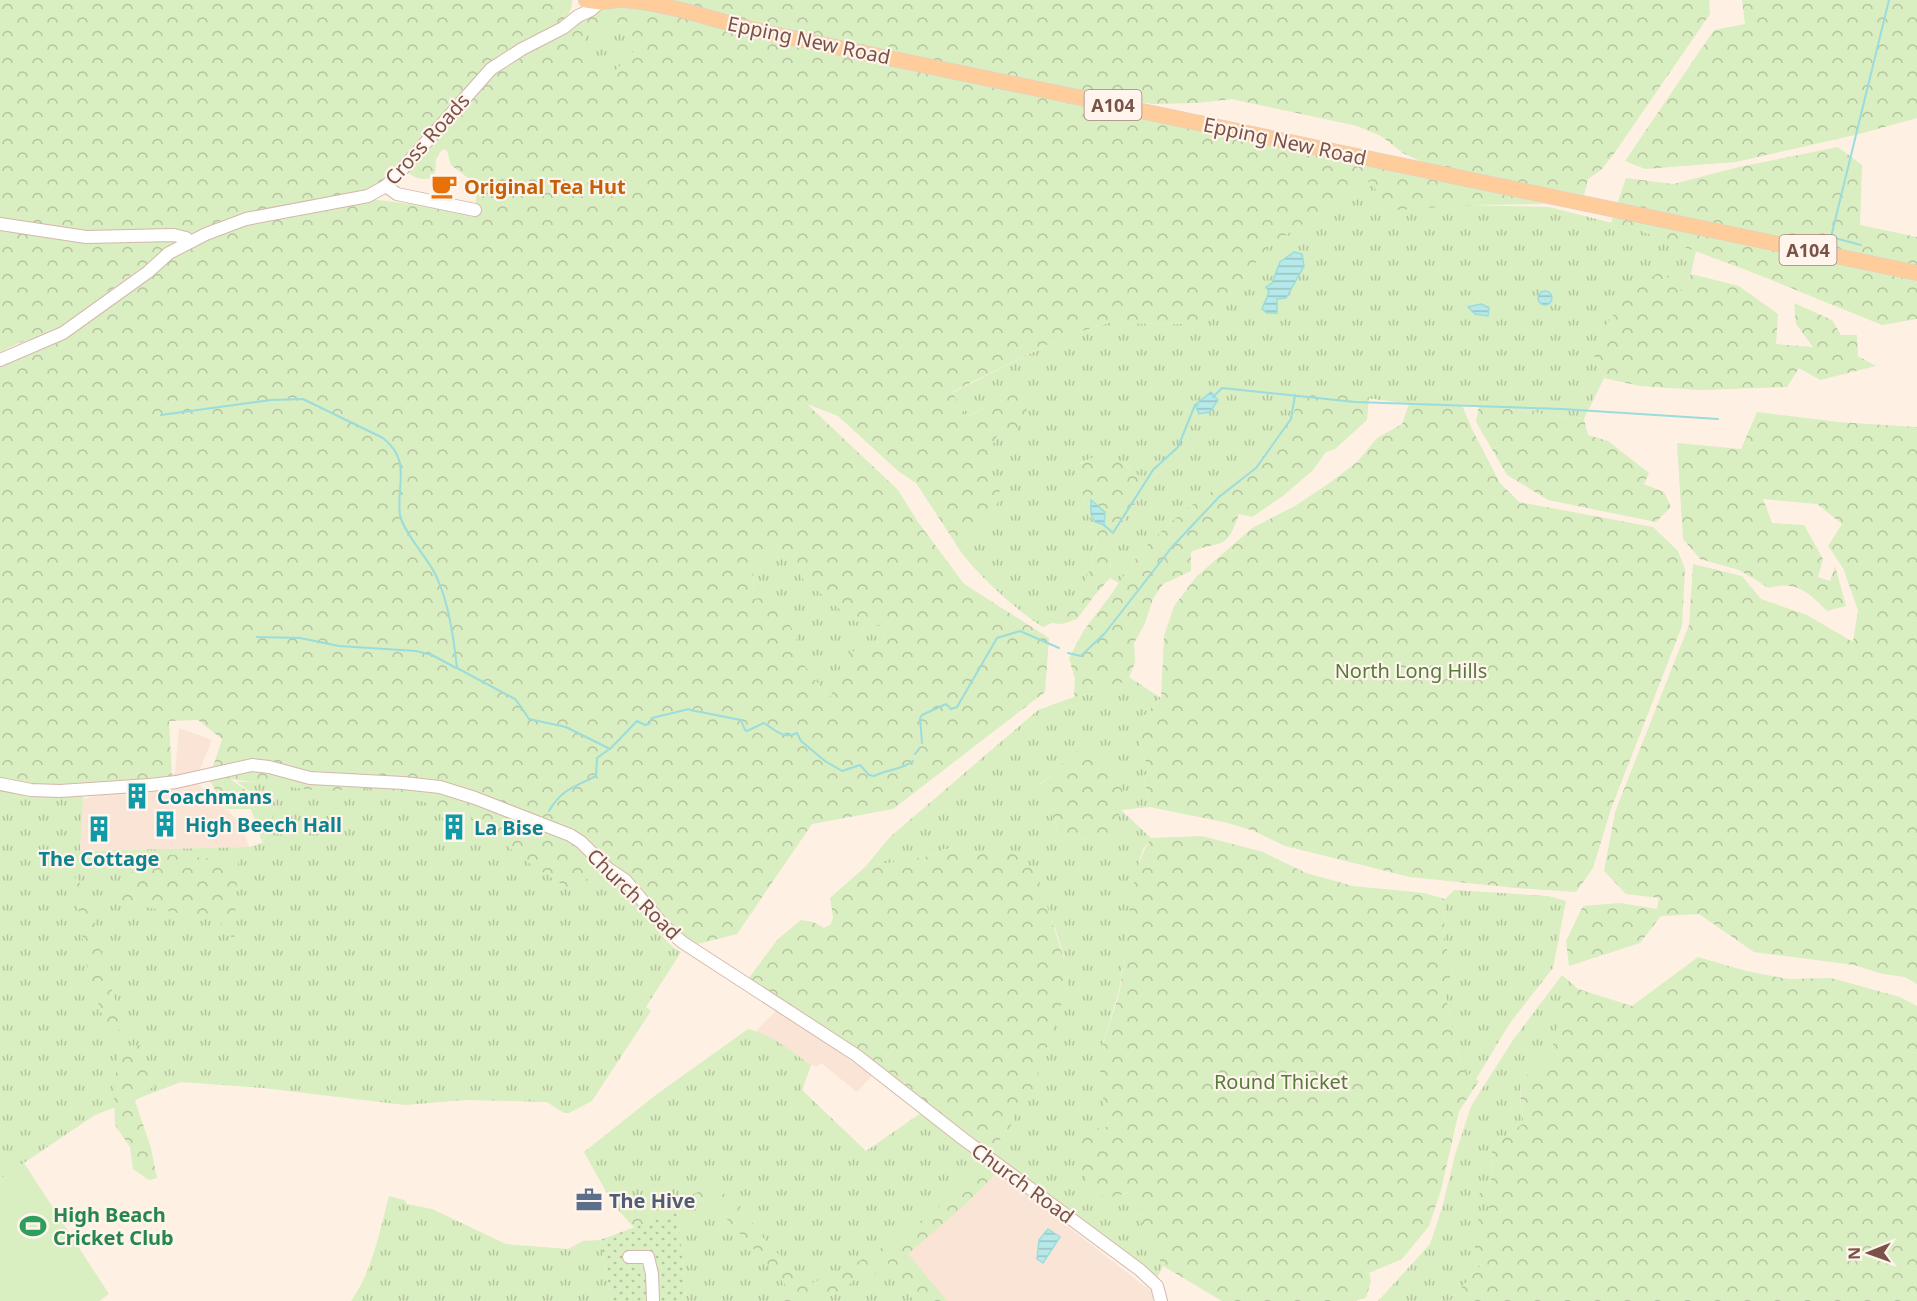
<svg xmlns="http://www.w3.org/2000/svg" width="1917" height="1301" font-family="'Noto Sans',sans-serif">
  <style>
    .residential { fill: #f9e4d5 }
    .grass { fill: url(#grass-tufts); fill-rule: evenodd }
    .forest { fill: url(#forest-crowns); fill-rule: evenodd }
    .park { fill: url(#park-dots) }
    .garden { fill: #d9eec1 }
    .water { fill: url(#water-rules); stroke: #9bdcdd; stroke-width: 1.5 }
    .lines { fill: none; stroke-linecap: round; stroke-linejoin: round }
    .stream { stroke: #9bdcdd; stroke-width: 2 }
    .minor-casing { stroke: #d4b8ab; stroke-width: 14 }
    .major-casing { stroke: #dcd2cf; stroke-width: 16 }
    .minor { stroke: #fff; stroke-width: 12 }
    .major { stroke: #ffcc9b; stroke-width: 15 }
    .labels { text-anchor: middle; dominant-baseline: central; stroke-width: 4.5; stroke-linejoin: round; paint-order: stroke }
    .shield { fill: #fff5ed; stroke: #a28379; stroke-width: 1.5 }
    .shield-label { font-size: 18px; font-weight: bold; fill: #7a5247 }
    .street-label { font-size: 20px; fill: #7a5247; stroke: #fff5ed }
    .food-label { font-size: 20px; font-weight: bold; fill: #c56008; stroke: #fff5ed; text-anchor: start }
    .park-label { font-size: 20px; fill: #567b3b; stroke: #fff5ed }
    .culture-label { font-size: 20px; font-weight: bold; fill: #0d838f; stroke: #fff5ed; text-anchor: start }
    .service-label { font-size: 20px; font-weight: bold; fill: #4e5e75; stroke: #fff5ed; text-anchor: start }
    .leisure-label { font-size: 20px; font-weight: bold; fill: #27864d; stroke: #fff5ed; text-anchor: start }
  </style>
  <defs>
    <pattern id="grass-tufts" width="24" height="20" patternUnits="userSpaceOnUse" patternTransform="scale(1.5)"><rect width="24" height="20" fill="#d9eec1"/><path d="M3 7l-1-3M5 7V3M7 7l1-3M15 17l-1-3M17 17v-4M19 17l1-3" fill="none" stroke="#b5c39f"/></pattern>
    <pattern id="forest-crowns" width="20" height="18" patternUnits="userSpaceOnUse" patternTransform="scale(1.5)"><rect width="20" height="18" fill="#d9eec1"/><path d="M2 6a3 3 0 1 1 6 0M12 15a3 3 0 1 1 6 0" fill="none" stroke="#b5c39f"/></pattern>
    <pattern id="park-dots" width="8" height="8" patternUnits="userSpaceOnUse" patternTransform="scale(1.5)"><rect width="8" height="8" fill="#d9eec1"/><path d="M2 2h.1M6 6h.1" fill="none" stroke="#b5c39f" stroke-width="1.8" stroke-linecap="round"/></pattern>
    <pattern id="water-rules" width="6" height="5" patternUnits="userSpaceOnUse" patternTransform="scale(1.5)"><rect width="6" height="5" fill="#b6eaea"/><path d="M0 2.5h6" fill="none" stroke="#99c0bf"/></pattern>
  </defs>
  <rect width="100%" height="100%" fill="#fef1e4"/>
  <!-- residential -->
  <g class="residential">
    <path d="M179,728L212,740L195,781L241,823L249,847L80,851L83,799L175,773Z"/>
    <path d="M779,1008L872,1076L857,1092L821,1063L817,1067L811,1065L790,1050L756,1031Z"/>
    <path d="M995,1170L1152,1292L1153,1301H930L891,1256Z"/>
  </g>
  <!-- grass -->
  <g class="grass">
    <path d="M627,22L636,49L614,72L577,55L588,30Z"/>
    <path d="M1373,179L1468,205L1549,207L1636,229L1696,251L1691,274L1682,292L1594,356L1604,378L1584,419L1479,405L1409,404L1303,389L1291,419L1262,461L1199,499L1170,523L1141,551L1119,583L1110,578L1111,552L1117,530L1131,511L1130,467C1106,460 1100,450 1076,466L1085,504L1097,539L1090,569L1080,596L1052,623L1043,627C1018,612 968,567 954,541H972L985,461L999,430L1009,446L1019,392L966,417L952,393L1061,338L1108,323L1206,324L1270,245Z"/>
    <path d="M786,548L804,579L886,627L882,641L844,655L831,701L793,650L770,596L754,599L753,564Z"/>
    <path d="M1129,677L1161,698L1143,717L1135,730L1149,771L1144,776L1150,807L1121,810L1151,838L1143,849L1139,862L1119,991L1103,1042L1100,1068L1108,1128L1122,1195L1132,1191L1145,1234L1163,1266L1157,1278L991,1152L1013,1123L1014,1106L1068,984C1064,937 1041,895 1022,853C1007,853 992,855 977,853C960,851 952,843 935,855L865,867L890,837L1038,710L1074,697L1103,692L1118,686ZM1100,756L1119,782L1109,844L1086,838L1073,843L1054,840L1058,831L1050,811V801L1039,784L1055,774L1065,760Z"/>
    <path d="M0,781L84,783L80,851L249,847L262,843L276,811L237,782L378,783L482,801L600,872L628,907L649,918L663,937L674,948L681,952L646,1007L651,1011L592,1101L569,1113H564L547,1102L465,1100L405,1105L263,1088L181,1082L95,1115L0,1179Z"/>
    <path d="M1454,890L1548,896L1566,901L1553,968L1510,1023L1476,1079L1463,1070L1458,1056L1445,991L1453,968L1444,940L1445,899Z"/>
    <path d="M1562,975L1578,989L1562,1006L1550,1058C1514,1080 1518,1085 1524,1123L1492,1146L1491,1185L1497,1214L1482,1264L1450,1301H1378L1430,1244L1442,1208L1455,1155L1471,1106L1513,1040Z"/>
    <path d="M748,1029C771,1034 792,1052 811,1065L802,1090L866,1151L921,1113L995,1170L892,1256L930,1301H686L678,1212L634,1227L614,1206L584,1152L657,1094Z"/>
    <path d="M389,1196L404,1200L407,1204L432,1209L506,1244L568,1249L583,1241L600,1240L612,1301H351C372,1272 380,1230 389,1196Z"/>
  </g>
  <!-- forest -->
  <g class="forest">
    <path d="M0,0H572C573,9 568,14 564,21L476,77L382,181L363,192L244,215L186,235L49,335L19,343L0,352Z"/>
    <path d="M665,0H1709L1710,14L1613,155L1601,170L1588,179L1584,195L1429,165L1403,153L1381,136L1357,126L1232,99L1197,103L1153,104L1089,94L788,33Z"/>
    <path d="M1742,0H1917V118L1859,134L1736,162L1645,169L1625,161L1714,30L1745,24Z"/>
    <path d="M623,4L1517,196L1545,204L1468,205L1384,211L1372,180L1270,245L1206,324L1107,323L1061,338L952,392L967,417L1020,391L1027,409L1010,447L999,431L985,461L1002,496L972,541H954L916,483L898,471L838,416L807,404L898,490L918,522L964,584L1049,638L1045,692L893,809L812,824L737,934L698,944L628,907L600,872L569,889L526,861L468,815L400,795L389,788L320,791L230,779L276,811L262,842L251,809H226L209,779L222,739L198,720L169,721L172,777L16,792L0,785V363L49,342L173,253L255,222L370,199L474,212L478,185L456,169L451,165L447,151L443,149C430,162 440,167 432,178C421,181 414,177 405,171L453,113L503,65L596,10ZM627,22L636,49L614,72L578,55L589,30ZM786,548L803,579L854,621L886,627L882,641L844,655L830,700L793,650L797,637L773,598L770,596L754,599L753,564Z"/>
    <path d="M1838,147L1862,165L1860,225L1917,237V266L1617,204L1626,178L1673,184L1739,167Z"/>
    <path d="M1613,216L1917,279V319L1882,325L1754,273L1636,229L1611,224Z"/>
    <path d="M1661,271L1682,291L1691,274L1739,286L1778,314L1776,344L1813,347L1796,324L1794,303L1832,320L1841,335H1857L1858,356L1876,366L1820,380L1799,368L1787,387L1701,390L1640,386L1604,378L1594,356L1606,325L1630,292Z"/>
    <path d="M1303,389L1369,397L1367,420L1335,449L1326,452L1313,470L1283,496L1252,517L1239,514C1226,552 1223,539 1191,552V571L1163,584L1153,599L1144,625L1134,643L1135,663L1129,677L1118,686L1103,692L1074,697L1075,679L1069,658L1084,630L1110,596L1141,551L1170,523L1199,499L1262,461L1291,419Z"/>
    <path d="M1409,404L1462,405L1472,429L1500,483L1519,502L1653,527L1678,551L1685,569L1682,626L1611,809L1593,868L1576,892L1516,888L1410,877L1285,846L1254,831L1228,823L1150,807L1144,776L1149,771L1135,730L1143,717L1161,698L1164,636L1174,606L1196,577L1252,528L1295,506L1328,484L1357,462L1377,438L1402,424Z"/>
    <path d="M1479,405L1584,419L1588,435L1608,441L1649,473L1644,484L1664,492L1671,507L1656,522L1548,500L1507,475L1476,422Z"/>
    <path d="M1757,412L1838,422L1917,427V984L1905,977L1883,974L1854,965L1754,952L1699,914L1661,916L1640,943L1569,966L1566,941L1583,906L1620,903L1657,909L1659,898L1626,894L1604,871L1615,812L1689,625L1693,564L1742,576L1761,599L1807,615L1853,642L1858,610L1843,568L1828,546L1842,524L1817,504L1763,499L1772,523L1804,525L1823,559L1818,577L1830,581L1835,566L1846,606L1827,611C1809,593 1796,580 1769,588L1739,570L1700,559L1683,539L1677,443L1741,449Z"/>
    <path d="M1096,456C1116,460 1136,466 1145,485L1131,511L1117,530L1111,552L1110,578L1094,596L1077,619L1062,624L1052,623L1080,596L1090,569L1097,540L1085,504L1076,466Z"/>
    <path d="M1082,748L1100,756L1119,782L1123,793L1121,810L1109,844L1086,838L1073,843L1053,840L1058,830L1050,811V801L1039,785L1055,774L1065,760Z"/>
    <path d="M1202,836L1263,852L1306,873L1353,886L1424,893L1445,899L1444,940L1453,968L1445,991L1458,1056L1463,1070L1479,1081L1459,1111L1441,1190L1429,1226L1402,1259L1369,1273L1371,1281L1366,1298L1353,1301H1222L1163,1266L1145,1234L1132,1191C1125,1193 1116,1197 1109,1197C1080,1194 1061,1128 1108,1127C1105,1108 1101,1088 1100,1068C1100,1040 1114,1016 1120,989C1128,946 1127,873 1151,838Z"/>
    <path d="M957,848L978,853H1022L1040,883L1067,969L1068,984L1031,1095L1014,1106L1013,1123L991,1152L748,979L778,939L801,920L813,922L824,928L831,924L833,917L830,898L865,867L935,855L943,849Z"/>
    <path d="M162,854L238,861L234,940L218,920L116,902L133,870L101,855Z"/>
    <path d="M75,872L94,918L102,957L124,1028L108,1034L87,967L76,893Z"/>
    <path d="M1698,957L1746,971L1788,979L1831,978L1900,997L1917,1006V1301H1450L1482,1264L1468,1230L1482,1216L1496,1214L1476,1196L1491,1185L1492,1146L1524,1123C1519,1084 1513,1081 1550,1058L1562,1006L1578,989L1632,1006Z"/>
    <path d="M141,1045L156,1084L135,1101L151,1148L157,1178L149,1180L133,1169L130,1147L115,1125L114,1096L118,1049Z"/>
    <path d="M986,1163L997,1172L970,1200L908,1254L947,1301H914L887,1262L875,1274L854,1280L840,1293L808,1301H769L790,1290L712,1202L678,1211L634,1227L627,1220L714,1186L741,1207L767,1243L810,1284L856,1263L917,1227Z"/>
  </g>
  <!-- park -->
  <path class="park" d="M678,1211L686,1301H612L600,1240Z"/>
  <!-- garden -->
  <path class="garden" d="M24,1163L109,1294L99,1301H0V1179Z"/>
  <!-- water -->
  <g class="water">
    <path d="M1294,252L1302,254L1304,266L1286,298L1277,299V313H1267L1262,309L1269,292L1266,287L1272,283L1280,262Z"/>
    <circle cx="1545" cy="298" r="7"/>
    <path d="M1481,304L1489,308L1488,316L1475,314L1468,307Z"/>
    <path d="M1211,392L1218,400L1210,412L1199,414L1195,405Z"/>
    <path d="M1091,500L1105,512L1104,525L1095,522L1091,514Z"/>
    <path d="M1048,1229L1060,1237L1043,1263L1037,1259L1039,1240Z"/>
  </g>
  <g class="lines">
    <!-- stream -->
    <g class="stream">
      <path d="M1861,245L1831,237L1889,0"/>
      <path d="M1213,397L1222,388L1355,402L1562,409L1718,419"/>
      <path d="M161,415L271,400L303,399L383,438C412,461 396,484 400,515C402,529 425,556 433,570C448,596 454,639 457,668L515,699L522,708"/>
      <path d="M1104,525L1113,533L1153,470L1178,447L1195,405H1198"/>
      <path d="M257,637L300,638L339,646L416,651L432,655L456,668"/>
      <path d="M1068,653L1081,656L1105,633L1172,547L1219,497L1256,468L1291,419L1295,395"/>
      <path d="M523,710L529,719L566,727L610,749L637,721L645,725L649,724L652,718L689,709"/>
      <path d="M690,710L741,720L745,730L747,731L764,723C775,730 784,740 797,733L801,741L825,761L842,771L860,765L869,775L874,776C886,770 904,769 913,761"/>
      <path d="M922,743L920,718L922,715L946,704L951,709L957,707L997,638L1020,631L1059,648"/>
      <path d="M915,754L919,749"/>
      <path d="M549,811C562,789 574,787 596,776L597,758L608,750"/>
    </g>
    <!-- minor casing -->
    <g class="minor-casing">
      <g id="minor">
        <path d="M386,186L397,194L475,210"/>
        <path d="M0,224L86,237L174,235L186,238L188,242"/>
        <path d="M0,360L63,333L148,272L169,253L206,234L246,219L368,196L386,186L396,176L491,69L522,49L563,28L578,16L591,10L600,2"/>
        <path d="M0,784L31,790L60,791L150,785L176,782L252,765L269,767L310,778L403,783L440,787L475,798L570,835L581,842L607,868L625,880L664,926L682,942L856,1055L962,1138L1140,1270L1157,1286L1161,1301"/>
        <path d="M629,1257H648L652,1274L653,1301"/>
      </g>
    </g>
    <!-- major casing -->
    <g class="major-casing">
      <g id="major">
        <path d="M586,0L600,2L618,0"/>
        <path d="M624,0C675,4 723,24 773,34C872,55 972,75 1072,96C1353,157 1635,213 1917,273"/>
      </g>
    </g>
    <!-- minor -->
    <use href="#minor" class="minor"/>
    <!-- major -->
    <use href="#major" class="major"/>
  </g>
  <!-- icons -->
  <defs>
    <g id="cafe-bare" transform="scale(2.07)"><path d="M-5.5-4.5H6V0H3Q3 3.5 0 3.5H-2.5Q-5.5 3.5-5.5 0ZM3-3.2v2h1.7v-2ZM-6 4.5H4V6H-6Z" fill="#e8710a" stroke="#fff5ed" stroke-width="2.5" paint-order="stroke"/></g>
    <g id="building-bare" transform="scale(2.07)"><path d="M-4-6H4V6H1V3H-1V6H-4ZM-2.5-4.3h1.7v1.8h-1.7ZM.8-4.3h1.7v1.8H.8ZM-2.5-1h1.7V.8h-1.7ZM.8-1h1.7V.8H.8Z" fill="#0f9aa8" stroke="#fff5ed" stroke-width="2.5" paint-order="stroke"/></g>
    <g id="office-bare" transform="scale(2.07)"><path d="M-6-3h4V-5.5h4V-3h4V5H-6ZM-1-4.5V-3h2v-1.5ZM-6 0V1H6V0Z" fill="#5c6f8a" stroke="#fff5ed" stroke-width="2.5" paint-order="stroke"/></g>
    <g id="stadium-bare" transform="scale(2.07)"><path d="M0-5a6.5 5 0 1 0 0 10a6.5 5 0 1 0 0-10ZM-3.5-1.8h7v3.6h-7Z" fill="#2e9e5b" stroke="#fff5ed" stroke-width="2.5" paint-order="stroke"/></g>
  </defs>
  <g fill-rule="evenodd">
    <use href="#cafe-bare" x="444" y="186"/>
    <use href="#building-bare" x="137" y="796"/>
    <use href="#building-bare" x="165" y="824"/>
    <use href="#building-bare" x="454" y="827"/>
    <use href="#building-bare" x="99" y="829"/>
    <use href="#office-bare" x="589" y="1200"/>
    <use href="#stadium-bare" x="33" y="1226"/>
  </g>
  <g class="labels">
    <!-- shield labels -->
    <g class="shield">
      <rect x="1084.5" y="90" width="57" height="30" rx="4.5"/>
      <rect x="1779.5" y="235" width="57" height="30" rx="4.5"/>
    </g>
    <g class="shield-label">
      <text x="1113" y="105">A104</text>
      <text x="1808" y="250">A104</text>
    </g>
    <!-- street labels -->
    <g class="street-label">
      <text transform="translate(809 40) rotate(12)">Epping New Road</text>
      <text transform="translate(427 139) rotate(-48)">Cross Roads</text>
      <text transform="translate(1285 141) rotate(12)">Epping New Road</text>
      <text transform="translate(634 894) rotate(44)">Church Road</text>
      <text transform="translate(1023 1183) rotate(36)">Church Road</text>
    </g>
    <!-- food labels -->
    <g class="food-label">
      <text x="464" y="186">Original Tea Hut</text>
    </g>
    <!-- park labels -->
    <g class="park-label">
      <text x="1411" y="670">North Long Hills</text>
      <text x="1281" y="1081">Round Thicket</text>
    </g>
    <!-- culture labels -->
    <g class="culture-label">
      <text x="157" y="796">Coachmans</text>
      <text x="185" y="824">High Beech Hall</text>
      <text x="474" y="827">La Bise</text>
      <text x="99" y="858" text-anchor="middle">The Cottage</text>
    </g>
    <!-- service labels -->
    <g class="service-label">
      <text x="609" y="1200">The Hive</text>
    </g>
    <!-- leisure labels -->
    <g class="leisure-label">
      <text x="53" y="1214">High Beach<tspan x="53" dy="23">Cricket Club</tspan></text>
    </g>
  </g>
  <!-- north arrow -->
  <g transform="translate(1869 1253) rotate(269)" stroke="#fff5ed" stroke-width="4.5" paint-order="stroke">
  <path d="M0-4.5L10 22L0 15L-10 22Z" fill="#7a5247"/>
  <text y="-9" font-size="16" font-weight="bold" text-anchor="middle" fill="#7a5247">N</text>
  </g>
</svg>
